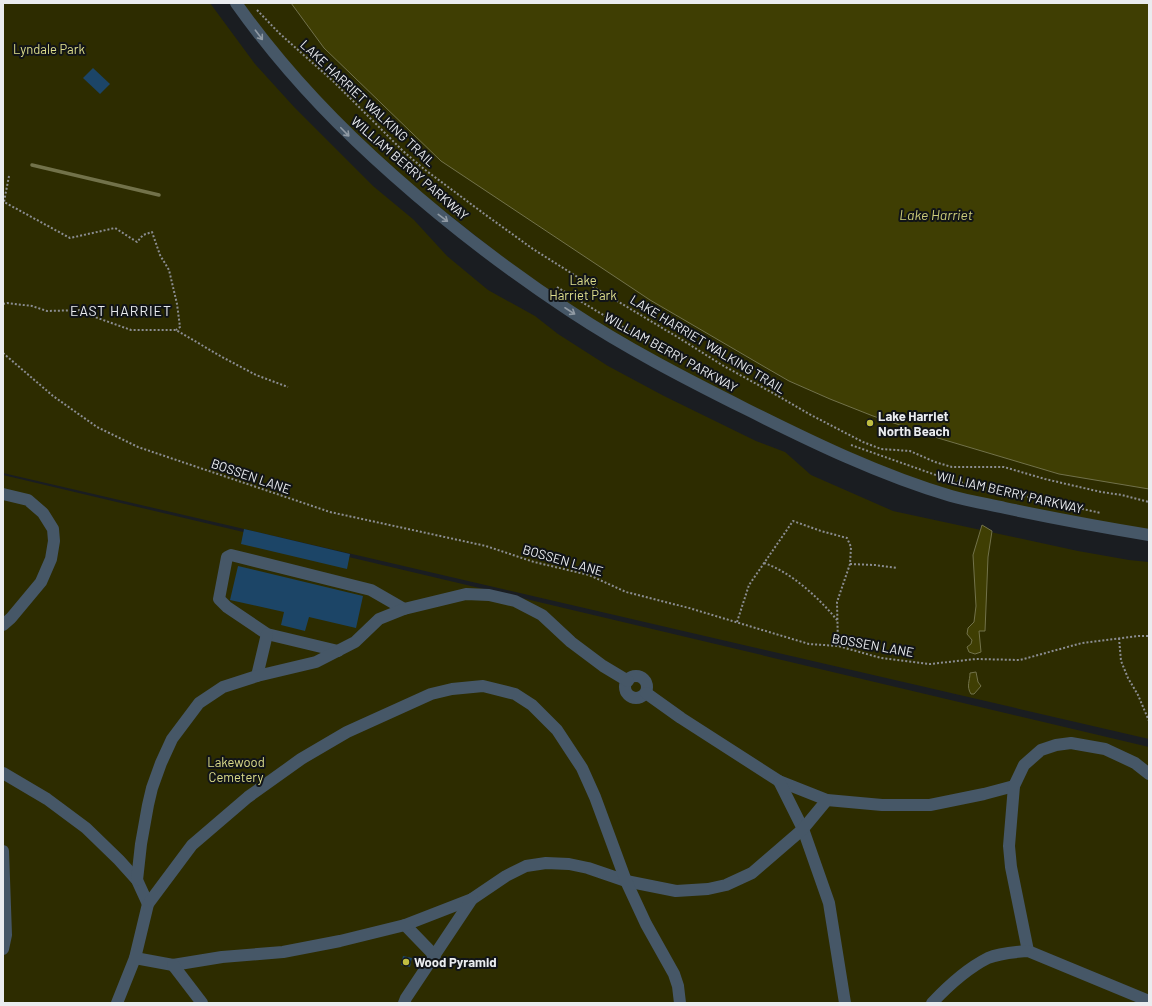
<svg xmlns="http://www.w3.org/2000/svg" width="1152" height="1006" font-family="Barlow,sans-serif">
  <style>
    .green { fill: #2d2c00 }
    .water { fill: #3f3e03; stroke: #72724a }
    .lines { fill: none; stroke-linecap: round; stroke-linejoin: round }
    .stream { stroke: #72724a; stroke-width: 3.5 }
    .building { fill: #1c4567 }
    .path { stroke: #8b8d91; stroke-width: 2; stroke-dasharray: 2 2; stroke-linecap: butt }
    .minor { stroke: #465767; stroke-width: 12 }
    .oneway { stroke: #909aa4 }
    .poi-dot { fill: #c0be41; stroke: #111417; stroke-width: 1.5 }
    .labels { text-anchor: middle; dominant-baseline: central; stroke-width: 4; stroke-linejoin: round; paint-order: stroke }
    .park-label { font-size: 13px; fill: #dede8c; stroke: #111417 }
    .street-label { font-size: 13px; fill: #eaecef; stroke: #111417 }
    .poi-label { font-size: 13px; font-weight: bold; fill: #eaecef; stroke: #111417; text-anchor: start }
    .water-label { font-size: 14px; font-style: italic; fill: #cccc7a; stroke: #111417 }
    .neighbourhood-label { font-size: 14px; letter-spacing: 1px; fill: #eaecef; stroke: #111417 }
  </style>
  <rect width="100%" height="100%" fill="#1a1d21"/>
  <!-- green -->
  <g class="green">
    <path d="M3,3H210L255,64L295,108L373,186L414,220L447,256L488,290L535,316L558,334L608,366L664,396L756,441L785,452L811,475L893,511L1078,551L1129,560L1149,562V739L3,473Z"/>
    <path d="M236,3H291L324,48L650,300L789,381L830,399L1059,474L1149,489V535L953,496L806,439L571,311L354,140Z"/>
    <path d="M3,475L1149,747V1003H3Z"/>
  </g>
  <!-- water -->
  <g class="water">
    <path d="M291,3H1149V489L1059,474L938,438L873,416L830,399L789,381L763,366L650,300L441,161L324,48Z"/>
    <path d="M982,525L992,531L988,557L985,631H979L981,652L975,654L969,652L967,647L971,644L972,640L967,634L968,628L974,622L976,606L973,555Z"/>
    <path d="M976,672L978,682L981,686L974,694H971C966,686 970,681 970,673Z"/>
  </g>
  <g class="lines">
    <!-- stream -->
    <path class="stream" d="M32,165L159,195"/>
  </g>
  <!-- building -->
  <g class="building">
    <path d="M93,68L110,84L100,94L83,78Z"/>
    <path d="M244,529L350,554L347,569L241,544Z"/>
    <path d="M238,566L363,596L356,628L309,617L305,631L281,625L284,612L230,600Z"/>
    <path d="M403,956L412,958L410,967L401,965Z"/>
  </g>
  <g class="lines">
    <!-- path -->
    <g class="path">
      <path d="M257,10L279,33L334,82L403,151L424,169L483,213L533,249L587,283L679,338L722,365L780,397L809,414L863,442L881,449L910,451L935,462L952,467H1004L1045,479L1101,492L1122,495L1149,502"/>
      <path d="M9,176L4,202L70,238L115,228L137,242L143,235L152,232L160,255L169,270L177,304L180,327L176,330"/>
      <path d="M557,287L666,353"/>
      <path d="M3,304L7,303L32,306L47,311L83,310L92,316L131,330H176L222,357L256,375L288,387"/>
      <path d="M3,353L53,396L97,427L138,447L330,512L486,546L534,562L589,575L626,592L689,608L809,644L838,646L881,658L930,664L976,659L1020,660L1082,643L1139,636H1149"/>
      <path d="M851,445L950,480L1101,513"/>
      <path d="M764,563C791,572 819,598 837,620"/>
      <path d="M850,564L875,565L897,568"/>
      <path d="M737,622L749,585L793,521L821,531L847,538L851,547L850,564L837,602L838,646"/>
      <path d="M1119,638L1121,661L1128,678L1138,695L1149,721"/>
    </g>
    <!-- minor -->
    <g class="minor">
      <path d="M236,3C282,68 334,123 393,175C449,225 508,270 570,311C626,348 686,379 746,409C812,442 880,475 951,496C969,501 987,504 1005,508C1052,518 1101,527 1149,535"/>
      <path d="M3,494L28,500L43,513L53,529L54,541L51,559L41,582L11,618L3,625"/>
      <path d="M338,651L267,634L227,607L219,599L227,557L231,555L371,590L404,609"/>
      <path d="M257,676L267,634"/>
      <circle cx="636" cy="687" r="11"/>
      <path d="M646,693L681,718L779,781L827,800L882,805H930L984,794L1014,786"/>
      <path d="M3,773L47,799L86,828L119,860L137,880L148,904"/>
      <path d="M779,781L803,829L829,903L845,1003"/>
      <path d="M3,851L6,935L3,949"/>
      <path d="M137,880L141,844L148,805L152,788L161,763L172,739L199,703L223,687L257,676L316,662L355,642L379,619L404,609L466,594L489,595L515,601L542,615L571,642L603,666L628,681"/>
      <path d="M405,925L435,956"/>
      <path d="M1028,951L1011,867L1009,846L1014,786L1024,765L1041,750L1056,745L1071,743L1105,749L1135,763L1149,774"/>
      <path d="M135,958L173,965L222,957L283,952L340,941L405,925L472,899L506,876L526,866L546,863L569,864L588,868L626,881L676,891L708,889L726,885L752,873L803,829L827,800"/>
      <path d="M173,965L202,1003"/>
      <path d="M117,1003L135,958L148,904L192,845L248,797L301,759L347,732L431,694L452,689L483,686L515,694L532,705L557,730L582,768L595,797L626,881L646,924L674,974L678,986L680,1003"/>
      <path d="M404,1003L406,998L472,899"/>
      <path d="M932,1003C948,986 966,969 988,958C1000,953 1015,952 1028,951L1149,1001"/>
    </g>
  </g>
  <!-- one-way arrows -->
  <defs><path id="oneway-shaft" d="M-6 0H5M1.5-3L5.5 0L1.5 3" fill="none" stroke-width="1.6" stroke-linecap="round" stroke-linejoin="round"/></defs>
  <g class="oneway">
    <use href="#oneway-shaft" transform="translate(259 35) rotate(53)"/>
    <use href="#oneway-shaft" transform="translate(345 132) rotate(46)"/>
    <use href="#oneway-shaft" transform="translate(443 218) rotate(37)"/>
    <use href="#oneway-shaft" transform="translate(570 311) rotate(33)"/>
  </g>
  <!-- markers -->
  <g class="poi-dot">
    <circle cx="870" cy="423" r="4"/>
    <circle cx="406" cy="962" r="4"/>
  </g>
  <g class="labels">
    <!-- park labels -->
    <g class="park-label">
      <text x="49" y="49">Lyndale Park</text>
      <text x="583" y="280">Lake<tspan x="583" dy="15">Harriet Park</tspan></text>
      <text x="236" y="762">Lakewood<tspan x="236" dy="15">Cemetery</tspan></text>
    </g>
    <!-- street labels -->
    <g class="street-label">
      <text transform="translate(368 103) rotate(43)">LAKE HARRIET WALKING TRAIL</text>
      <text transform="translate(410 168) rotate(41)">WILLIAM BERRY PARKWAY</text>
      <text transform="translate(708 344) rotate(31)">LAKE HARRIET WALKING TRAIL</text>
      <text transform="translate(671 352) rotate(29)">WILLIAM BERRY PARKWAY</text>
      <text transform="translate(251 476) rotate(19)">BOSSEN LANE</text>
      <text transform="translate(1010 492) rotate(13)">WILLIAM BERRY PARKWAY</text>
      <text transform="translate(563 560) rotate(16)">BOSSEN LANE</text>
      <text transform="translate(873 645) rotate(10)">BOSSEN LANE</text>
    </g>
    <!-- poi labels -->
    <g class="poi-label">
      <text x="878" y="416">Lake Harriet<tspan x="878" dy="15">North Beach</tspan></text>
      <text x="414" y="962">Wood Pyramid</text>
    </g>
    <!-- water labels -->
    <g class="water-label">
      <text x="936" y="214">Lake Harriet</text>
    </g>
    <!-- neighbourhood labels -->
    <g class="neighbourhood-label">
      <text x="121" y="310">EAST HARRIET</text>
    </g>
  </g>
  <!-- border -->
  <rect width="1152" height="1006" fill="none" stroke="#eaecef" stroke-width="8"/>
</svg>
